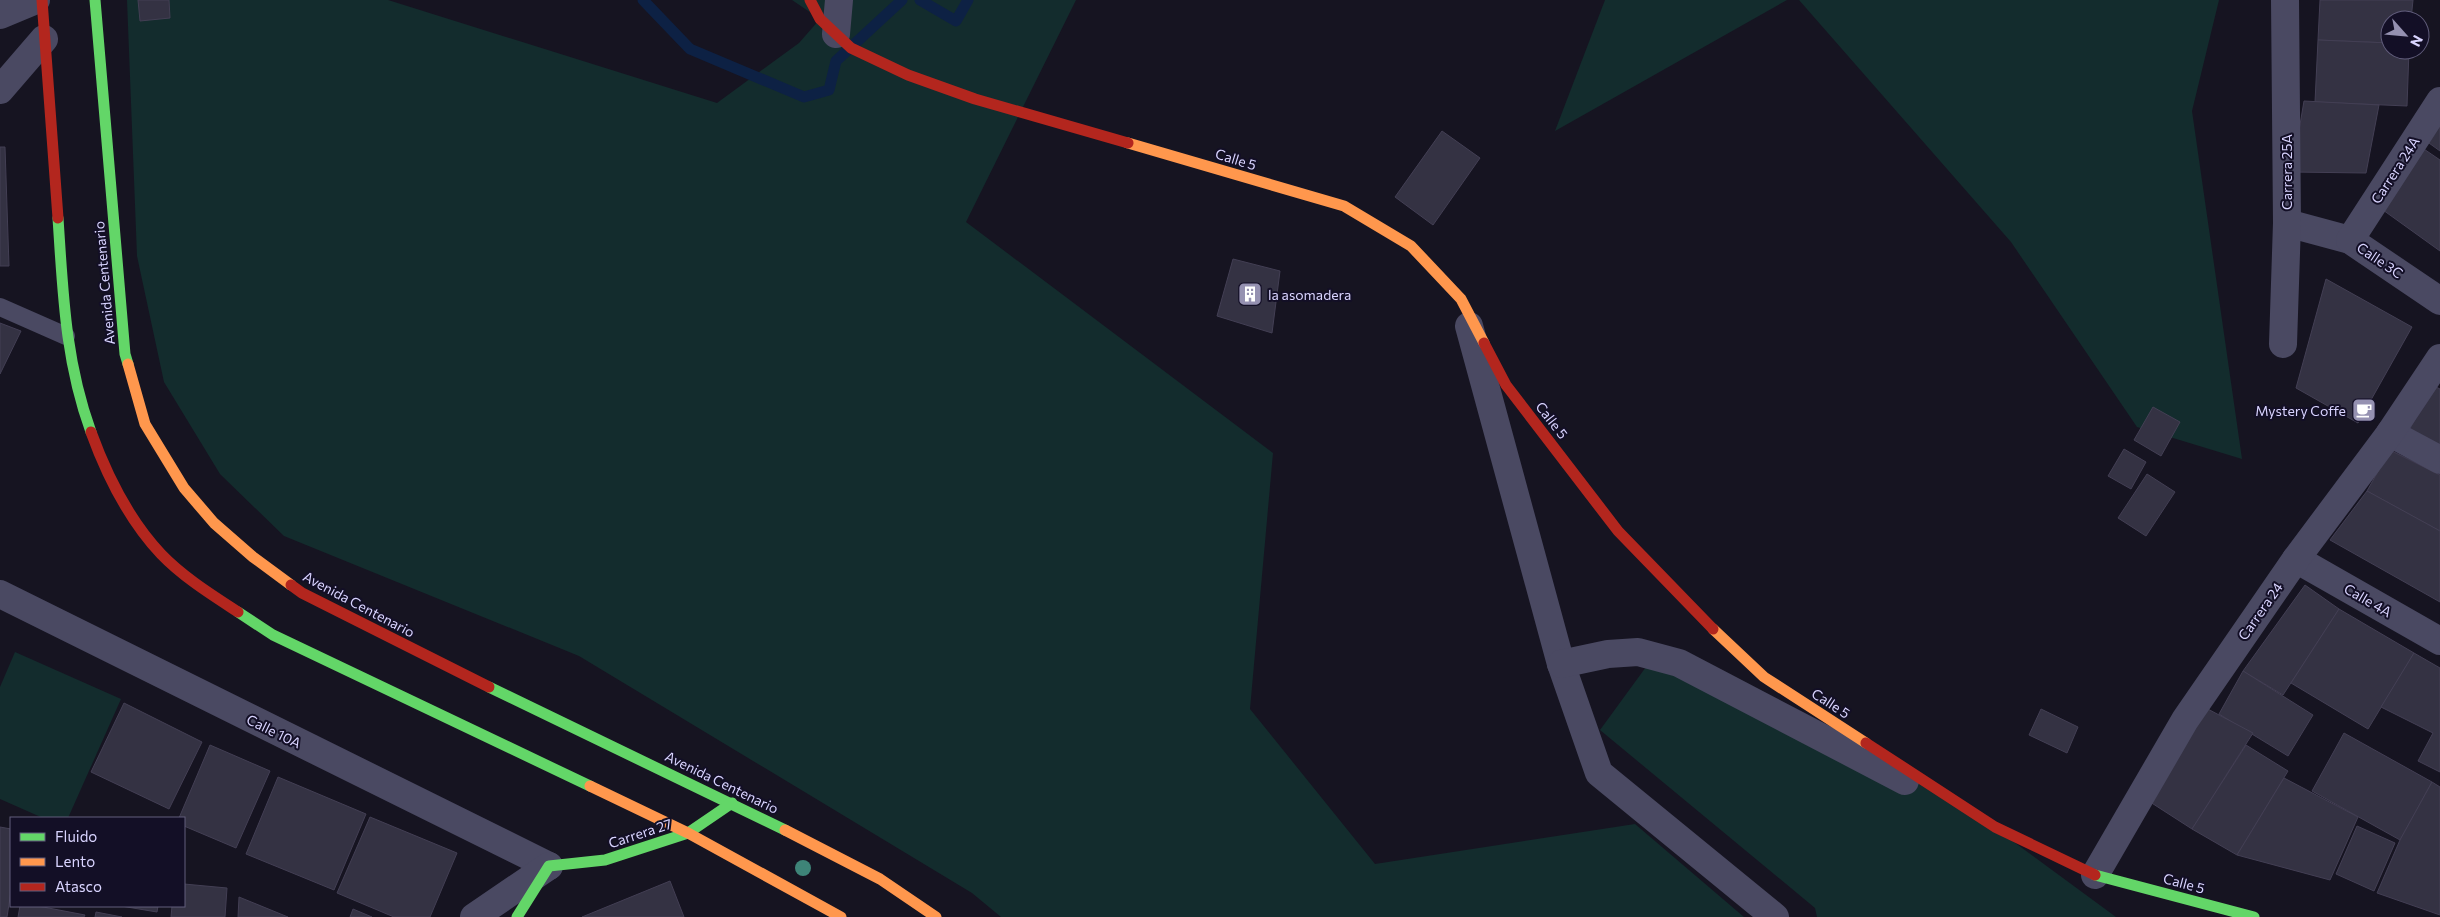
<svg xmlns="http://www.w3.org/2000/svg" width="2440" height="917" font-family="Commissioner,sans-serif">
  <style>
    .green { fill: #132c2d }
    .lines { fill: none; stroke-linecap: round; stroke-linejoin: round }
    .stream { stroke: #0d2144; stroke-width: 11 }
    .building { fill: #343243; stroke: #433f54 }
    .lane { stroke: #4a4962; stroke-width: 18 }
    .street { stroke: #4a4962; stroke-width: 28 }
    .fast { stroke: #63d668; stroke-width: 11 }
    .slow { stroke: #ff974d; stroke-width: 11 }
    .jam { stroke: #b3261e; stroke-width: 11 }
    .tree { fill: #3e8478 }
    .labels { text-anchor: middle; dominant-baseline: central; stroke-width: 4; stroke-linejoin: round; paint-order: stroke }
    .street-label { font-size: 14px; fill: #d9d4ff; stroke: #130f26 }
    .poi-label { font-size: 14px; fill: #d9d4ff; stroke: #130f26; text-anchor: start }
  </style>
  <rect width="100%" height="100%" fill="#161421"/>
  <!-- green -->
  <g class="green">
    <path d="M127,0H388L717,103L799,43L820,19L792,0H1076L966,222L1273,453L1250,709L1375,864L1635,824L1744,917H1001L972,893L579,656L284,536L220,474L164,382L137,256Z"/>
    <path d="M1605,0H1787L1555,131Z"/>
    <path d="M1799,0H2219L2192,111L2242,459L2137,427L2011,242Z"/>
    <path d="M1662,645L1962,804L2116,917H1817L1815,908L1600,730Z"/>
    <path d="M15,652L121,699L68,818H43L0,799V687Z"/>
  </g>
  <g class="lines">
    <!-- stream -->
    <g class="stream">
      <path d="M643,0L690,49L804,97L829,90L836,61L902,0"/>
      <path d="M920,0L956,21L968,0"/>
    </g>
  </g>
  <!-- building -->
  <g class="building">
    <path d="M138,0H169L170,18L140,21Z"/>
    <path d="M2320,0H2413L2411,20H2390V43L2318,40Z"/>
    <path d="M2318,40L2390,43V50H2409L2407,106L2315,102Z"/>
    <path d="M2304,101L2379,105L2366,173L2292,172Z"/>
    <path d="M2440,106V151L2422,138Z"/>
    <path d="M1442,131L1480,158L1433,225L1395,197Z"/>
    <path d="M2418,145L2440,160V251L2376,205Z"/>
    <path d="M0,147H5L9,266H0Z"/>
    <path d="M1233,259L1280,271L1272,333L1217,316Z"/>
    <path d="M2326,279L2412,327L2358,423L2296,388Z"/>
    <path d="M0,323L21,331L0,374Z"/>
    <path d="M2434,386L2440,389V447L2409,430Z"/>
    <path d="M2153,407L2180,422L2161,456L2134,440Z"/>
    <path d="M2124,449L2146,462L2131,489L2108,476Z"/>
    <path d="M2390,450L2440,475V531L2367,491Z"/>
    <path d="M2147,474L2175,492L2146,536L2118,518Z"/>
    <path d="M2367,491L2440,531V602L2330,540Z"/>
    <path d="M2305,585L2339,609L2283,695L2243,671Z"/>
    <path d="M2339,609L2414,653L2368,729L2291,683Z"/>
    <path d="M2414,653L2440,668V772L2418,761L2433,733L2381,707Z"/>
    <path d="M2243,671L2313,715L2288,756L2219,714Z"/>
    <path d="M124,703L202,742L169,809L91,772Z"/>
    <path d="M2204,707L2253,733L2192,829L2147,800Z"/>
    <path d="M2041,709L2078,727L2067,753L2029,735Z"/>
    <path d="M2344,733L2432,782L2400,840L2312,791Z"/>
    <path d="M210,745L270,771L236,848L184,826V818H179Z"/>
    <path d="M2246,745L2288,771L2237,855L2192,829Z"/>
    <path d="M278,777L366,814L334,890L246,854Z"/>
    <path d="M2284,778L2358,817L2330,880L2237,855Z"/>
    <path d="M2432,782L2440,787V915L2377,893L2400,840Z"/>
    <path d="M370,817L457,853L430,917H394L337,893Z"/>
    <path d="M2357,826L2395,843L2374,891L2336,874Z"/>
    <path d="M0,827L11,829V891L7,917H0Z"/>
    <path d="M670,881L684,917H582Z"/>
    <path d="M184,884L227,888L225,917H171L172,906H184Z"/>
    <path d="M239,897L288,917H238Z"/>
    <path d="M20,906H38L85,915L84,917H18Z"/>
    <path d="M121,906H158L157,912Z"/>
    <path d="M353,909L372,917H350Z"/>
    <path d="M96,912L122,917H95Z"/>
  </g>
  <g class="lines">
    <!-- lane -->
    <path class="lane" d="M0,307L66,336"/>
    <!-- street -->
    <g class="street">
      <path d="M0,15L36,0"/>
      <path d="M836,34L839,0"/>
      <path d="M0,90L44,39"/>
      <path d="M2287,223L2350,240L2440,301"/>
      <path d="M2350,240L2440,101"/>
      <path d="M1469,326L1561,664L1599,773L1775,917"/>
      <path d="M2283,344L2287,223L2285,0"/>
      <path d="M2390,433L2440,460"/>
      <path d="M2296,559L2440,641"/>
      <path d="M0,594L549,866"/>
      <path d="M1561,664L1608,654L1638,652L1679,663L1905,781"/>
      <path d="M2095,875L2185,720L2296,559L2390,433L2440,358"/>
      <path d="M474,917L549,866"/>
    </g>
    <!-- fast -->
    <g class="fast">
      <path d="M95,0L125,354L128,364"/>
      <path d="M58,218C63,293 65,360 91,432"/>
      <path d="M238,612L273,635L590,786"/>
      <path d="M489,687L785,830"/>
      <path d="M2095,875L2254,917"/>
      <path d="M517,917L549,866L605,860L688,833L732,803"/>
    </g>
    <!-- slow -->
    <g class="slow">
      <path d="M1128,143L1344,206L1411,246L1461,299L1484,343"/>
      <path d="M128,364L145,424L184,488L214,523L253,557L291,585"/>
      <path d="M1713,629L1764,677L1866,743"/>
      <path d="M590,786L688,833L841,917"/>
      <path d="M785,830L880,879L936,917"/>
    </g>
    <!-- jam -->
    <g class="jam">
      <path d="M42,0L58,218"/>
      <path d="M810,0L820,19L851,48L908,75L975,99L1128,143"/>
      <path d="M1484,343L1506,385L1618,531L1713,629"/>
      <path d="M91,432C107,476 129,520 161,554C183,577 212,595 238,612"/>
      <path d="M291,585L302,593L489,687"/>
      <path d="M1866,743L1995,827L2095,875"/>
    </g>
  </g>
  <!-- trees -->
  <circle class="tree" cx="803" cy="868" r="8"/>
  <!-- icons -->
  <defs>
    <g id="building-square" transform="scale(1.25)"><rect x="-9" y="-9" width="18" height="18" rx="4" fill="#9591b1" stroke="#130f26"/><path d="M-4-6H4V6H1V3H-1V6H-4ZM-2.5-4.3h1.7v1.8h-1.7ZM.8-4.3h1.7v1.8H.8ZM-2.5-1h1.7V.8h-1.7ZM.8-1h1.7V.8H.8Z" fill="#fff"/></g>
    <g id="cafe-square" transform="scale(1.25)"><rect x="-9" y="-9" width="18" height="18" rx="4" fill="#9591b1" stroke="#130f26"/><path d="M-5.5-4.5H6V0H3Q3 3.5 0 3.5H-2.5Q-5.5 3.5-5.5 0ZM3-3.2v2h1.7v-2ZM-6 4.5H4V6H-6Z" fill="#fff"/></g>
  </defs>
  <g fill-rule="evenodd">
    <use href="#building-square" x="1250" y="294"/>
    <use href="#cafe-square" x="2364" y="410"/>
  </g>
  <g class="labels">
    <!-- street labels -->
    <g class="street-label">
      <text transform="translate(1236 159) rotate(17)">Calle 5</text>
      <text transform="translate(2395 170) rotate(-57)">Carrera 24A</text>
      <text transform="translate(2286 172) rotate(-90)">Carrera 25A</text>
      <text transform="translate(2380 260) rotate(34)">Calle 3C</text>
      <text transform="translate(104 283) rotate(-95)">Avenida Centenario</text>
      <text transform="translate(1552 420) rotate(52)">Calle 5</text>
      <text transform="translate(2368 600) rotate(30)">Calle 4A</text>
      <text transform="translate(359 604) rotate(28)">Avenida Centenario</text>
      <text transform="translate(2260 611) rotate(-55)">Carrera 24</text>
      <text transform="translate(1831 703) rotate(33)">Calle 5</text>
      <text transform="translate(274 731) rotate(26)">Calle 10A</text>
      <text transform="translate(722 782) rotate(26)">Avenida Centenario</text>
      <text transform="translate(640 833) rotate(-18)">Carrera 27</text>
      <text transform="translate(2184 883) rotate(15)">Calle 5</text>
    </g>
    <!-- poi labels -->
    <g class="poi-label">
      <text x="1268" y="294">la asomadera</text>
      <text x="2346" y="410" text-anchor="end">Mystery Coffe</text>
    </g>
  </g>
  <!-- legend -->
  <rect x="10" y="817" width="175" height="90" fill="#130f26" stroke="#625e7d"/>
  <rect x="20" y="833" width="25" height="8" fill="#63d668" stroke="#625e7d"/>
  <text x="55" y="842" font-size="15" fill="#d9d4ff">Fluido</text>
  <rect x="20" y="858" width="25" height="8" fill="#ff974d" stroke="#625e7d"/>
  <text x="55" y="867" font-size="15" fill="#d9d4ff">Lento</text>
  <rect x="20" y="883" width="25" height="8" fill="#b3261e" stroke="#625e7d"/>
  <text x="55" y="892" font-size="15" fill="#d9d4ff">Atasco</text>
  <!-- north arrow -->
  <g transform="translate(2405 35) rotate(117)"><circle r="24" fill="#130f26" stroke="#625e7d"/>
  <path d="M0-4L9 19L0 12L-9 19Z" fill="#9591b1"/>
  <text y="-8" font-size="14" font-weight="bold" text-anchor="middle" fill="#d9d4ff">N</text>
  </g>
</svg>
